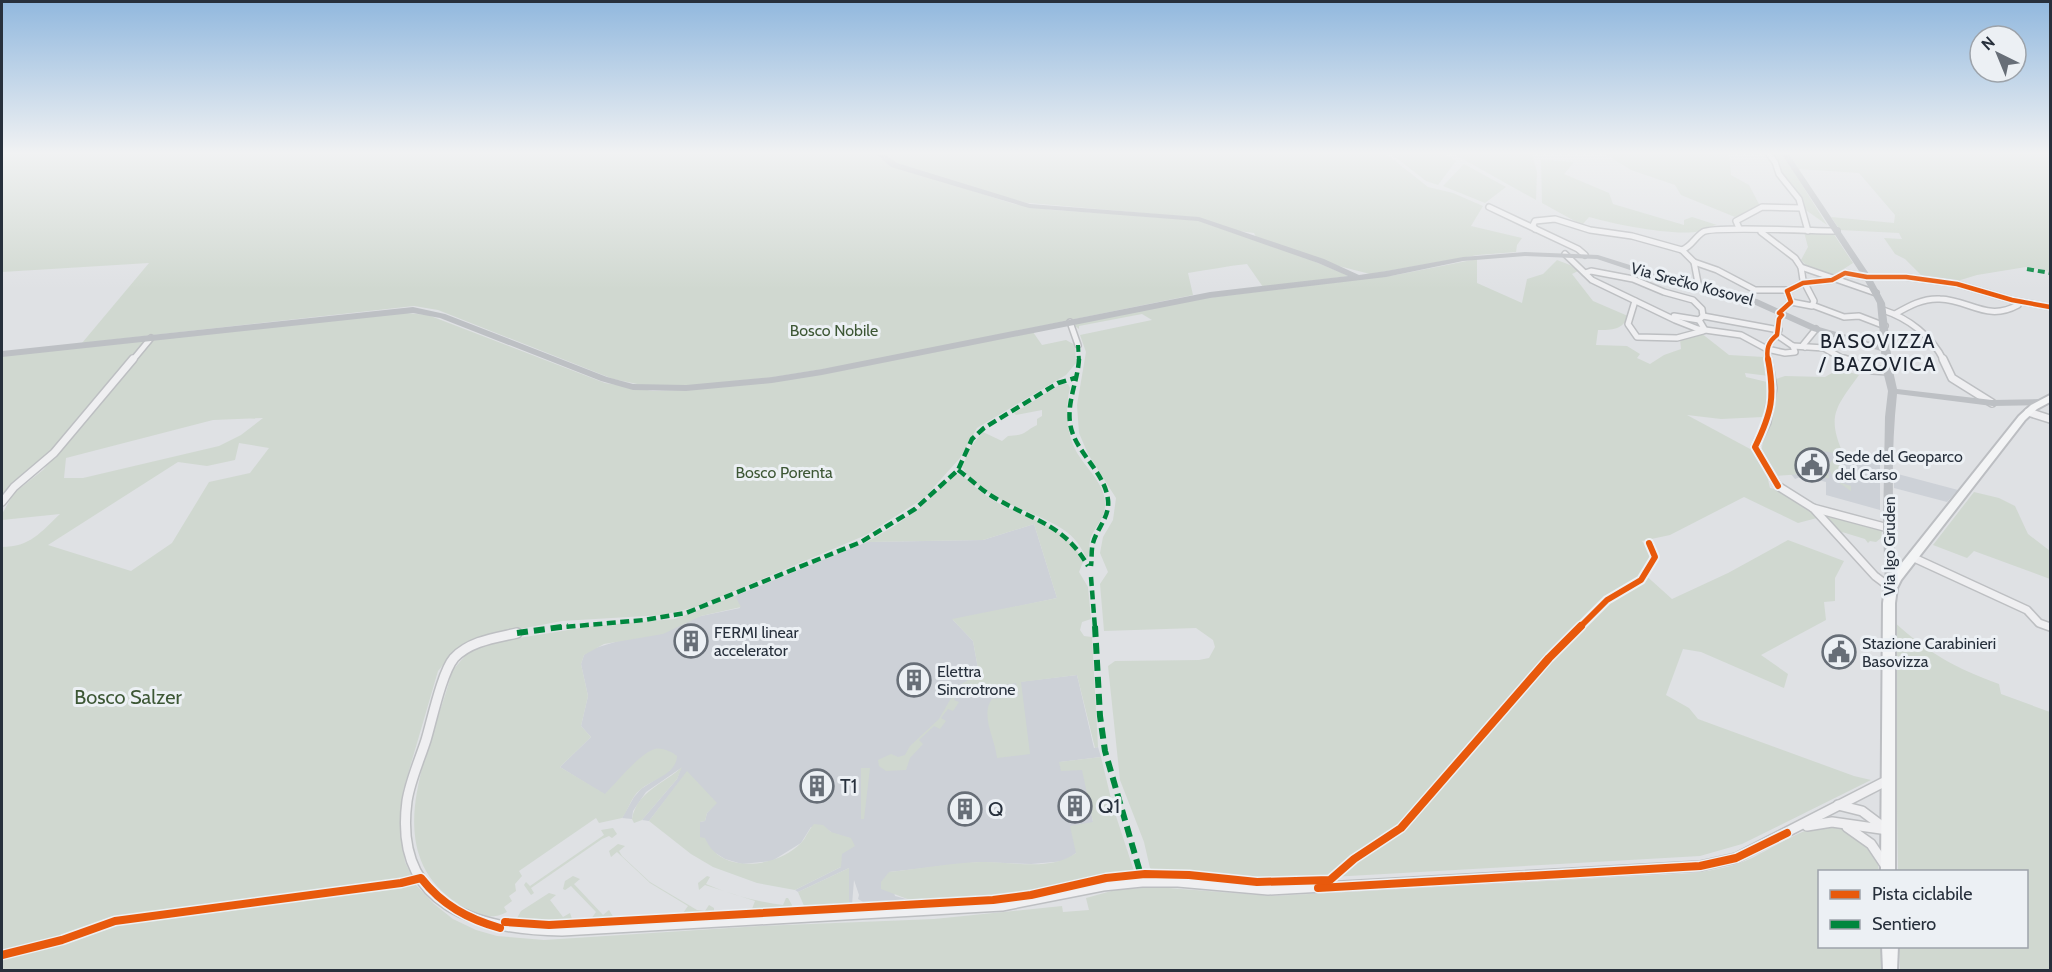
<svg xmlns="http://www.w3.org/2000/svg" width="2052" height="972" font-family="Cabin,sans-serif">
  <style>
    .built { fill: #cdd1d7 }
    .green { fill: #d0d8d0; fill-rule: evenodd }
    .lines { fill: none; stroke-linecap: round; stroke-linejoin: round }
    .street-far2-casing { stroke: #bdbfc2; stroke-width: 8 }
    .street-far1-casing { stroke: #bdbfc2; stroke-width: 10 }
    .street-casing { stroke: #bdbfc2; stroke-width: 12 }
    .primary-casing { stroke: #bcbec2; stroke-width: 4 }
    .street-far2 { stroke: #efeff1; stroke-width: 5 }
    .street-far1 { stroke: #efeff1; stroke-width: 7 }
    .street { stroke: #efeff1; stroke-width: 9 }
    .secondary { fill: #bdc0c4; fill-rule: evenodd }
    .primary { fill: #f3f4f5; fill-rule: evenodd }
    .quiet-far2 { stroke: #00873e; stroke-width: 4; stroke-dasharray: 7 4; stroke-linecap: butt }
    .quiet-far1 { stroke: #00873e; stroke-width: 4.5; stroke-dasharray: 9 4.5; stroke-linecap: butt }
    .quiet { stroke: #00873e; stroke-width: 6; stroke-dasharray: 11 6; stroke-linecap: butt }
    .cycleway-far2-casing { stroke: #ecf0f4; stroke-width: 8 }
    .cycleway-far1-casing { stroke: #ecf0f4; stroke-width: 10 }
    .cycleway-casing { stroke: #ecf0f4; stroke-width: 11 }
    .cycleway-far2 { stroke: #e8590c; stroke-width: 4.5 }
    .cycleway-far1 { stroke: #e8590c; stroke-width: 6 }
    .cycleway { stroke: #e8590c; stroke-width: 8 }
    .labels { text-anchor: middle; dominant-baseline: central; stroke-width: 6; stroke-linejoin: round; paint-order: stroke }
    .street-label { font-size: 16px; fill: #27303c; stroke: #ecf0f4 }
    .park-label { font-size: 16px; fill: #3d5735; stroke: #ecf0f4 }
    .poi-label { font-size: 16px; fill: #27303c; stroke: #ecf0f4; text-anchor: start }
    .quarter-label { font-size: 20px; letter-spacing: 1.5px; fill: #1a212d; stroke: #ecf0f4 }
    .near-park-label { font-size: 20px; fill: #3d5735; stroke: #ecf0f4 }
    .near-poi-label { font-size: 20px; fill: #27303c; stroke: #ecf0f4; text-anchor: start }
  </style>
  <rect width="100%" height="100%" fill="#dfe1e4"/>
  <!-- built -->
  <g class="built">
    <path d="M1803,444L1880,462V510L1826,495V482L1803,476L1795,479L1791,474Z"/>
    <path d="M1894,473L1958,490L1947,502L1894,488Z"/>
    <path d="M1034,524L1057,598L953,620L973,641L979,674L967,683L966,688L1077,675L1094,748L1098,747L1101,757L1060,762L1083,769L1093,822L1076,853L1065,861L1031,864L979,862L889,872L895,896L910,900L860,904L863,902L858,899L859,895L854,880L852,905H849V868L798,892L795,890L841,867L831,832L825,828L811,827L801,843L772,861L742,864L725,859L709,849L700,837V822L705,821L707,813L716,803L678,784L649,821L642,820L677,779L681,768L646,792L633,811L632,819L622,818L634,797L641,789L670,770L644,756L605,795L560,767L591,737L581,726L588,696L581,664L584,655L592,649L701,616L740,608L735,596L867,542L983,540Z"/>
  </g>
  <!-- green -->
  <g class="green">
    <path d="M2,153H876L886,162L910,171L1014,204L1052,210L1194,219L1306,258L1349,276L1263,287L1247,264C1227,266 1208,270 1188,273L1193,295L848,365L774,377L688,386L642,385L613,379L438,310L414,306L82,343L149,263L2,272Z"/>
    <path d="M882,153H1385L1428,187L1453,193L1483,206L1471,226L1522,238L1517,245L1516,252L1478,255L1370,274L1331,264L1257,239L1254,233L1238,231L1200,218L1018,202L896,163Z"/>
    <path d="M1390,153H1443L1456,161L1438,185L1426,181Z"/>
    <path d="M1452,153H1532L1537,172L1536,200Z"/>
    <path d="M1604,153H1729L1731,175L1749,185L1760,206L1735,217L1681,195L1675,185L1631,170Z"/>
    <path d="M1771,153H1782L1827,225L1803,208L1802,199L1783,176Z"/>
    <path d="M1787,153H2050V271L2026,267L1977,275L1954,282L1924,278L1905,259L1895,254L1884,238L1902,239L1899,233L1840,230L1831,217L1894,223L1895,215L1859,173L1798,169Z"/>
    <path d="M1541,160L1574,162L1564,174L1609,193L1613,204L1684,225V220L1692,217L1717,225C1711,226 1706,229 1700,231C1677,237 1613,224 1589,217L1582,225L1542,203Z"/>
    <path d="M1464,164L1506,187L1485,203L1443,186Z"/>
    <path d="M1804,232L1833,233L1853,263L1831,277L1807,266L1801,260L1808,247Z"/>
    <path d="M1477,259V283L1522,303L1527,279L1543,274L1557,260L1570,265L1578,271L1572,274L1593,301L1628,316C1623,330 1612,330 1598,330L1596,345L1627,346L1640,354L1637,358L1650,364L1664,355L1681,349L1680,339L1701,333L1729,355L1764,357L1769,376L1745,373L1746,377L1767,382L1769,386L1763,417L1721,419L1687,415L1752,450L1766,471L1770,488C1788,492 1805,503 1817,518L1798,523L1744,497L1670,535L1642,541L1651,554L1642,572L1672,599L1728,573L1788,540L1844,561L1835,578V601L1824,602L1826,620L1761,655L1788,674L1784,688L1701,652L1683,649L1666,695L1689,708L1698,719L1854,776L1871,780L1742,844L1700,856L1278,880L1155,872L1150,868L1144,842L1120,780L1108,666L1115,661L1199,660L1209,658L1215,647L1213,640L1196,628L1104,631L1100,584L1108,572L1100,553L1103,537L1113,520L1116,498L1088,454L1079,433L1077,405L1086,352L1080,335L1152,320L1142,314L1079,326V329L1075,326L1076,323L1199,299L1396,275Z"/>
    <path d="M406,313L428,315L605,383L653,391L686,390L824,374L1033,332L1042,345L1066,340L1075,345L1076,363L1066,375L977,428L960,458L924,498L866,535L696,607L662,615L562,621L494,634L452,654L438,671L403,791L400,817L405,862L416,885L434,904L453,919L476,930L497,936L544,940L760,926L934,919L1062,906L1063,912L1089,910L1086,898L1115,890L1156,887L1273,896L1693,873C1714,870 1733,867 1752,858C1768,850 1808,826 1824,825C1850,824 1877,845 1879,871L1820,872V946L1881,947V970H2V547C30,547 41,532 60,514L2,520V514L14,493L43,470L152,340ZM263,418L241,435L219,446L83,478H64L66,458L213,420ZM239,443L269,448L250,473L209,482L172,543L131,571L48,545L178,462L207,466L235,460Z"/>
    <path d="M146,341L52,451L2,494V356Z"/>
    <path d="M1839,369L1859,375C1837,406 1826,415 1843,453H1841L1838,482L1851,486V491C1842,485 1826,475 1830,463C1832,460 1835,458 1836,455L1833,453L1809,448L1808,466L1820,472L1827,471L1829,478L1803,474L1776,476C1772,469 1765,462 1763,455C1759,443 1768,434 1771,423C1774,409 1778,393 1776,379L1785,376L1825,377Z"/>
    <path d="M1061,384H1068L1070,388C1065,408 1066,432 1076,451C1086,469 1107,485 1105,507C1104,519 1095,527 1091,537C1088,544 1091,552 1087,559C1082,549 1076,539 1068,533C1036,508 983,505 962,467L971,446L983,432L1002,441L1008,436C1027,435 1023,432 1037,425V419L1042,416V410L1016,415L1014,413Z"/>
    <path d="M955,474L962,475C973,486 985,496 998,503C1029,520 1069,526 1083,562L1079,572L1088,587L1091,619L1082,622L1080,630L1084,636L1092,637L1098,747L1095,748L1077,675L1021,682L1030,754L997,758C995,738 980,715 992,699L1020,696L1018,695L1016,683L998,686L999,691L995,690V685L959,689L954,700L959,702L953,711L948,709L941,718L946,721L940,729L934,726L919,740L923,744L910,758L906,770L886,771L879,766L878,760L891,754L898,757L905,755L910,746L939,719L958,686L979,674L973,641L952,619L1057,598L1034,524L983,540L867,542L896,525L922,506Z"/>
    <path d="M1974,492L1999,498L2015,506L2028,534L2050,551V579L1974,551L1967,558L1933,545Z"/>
    <path d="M1822,513L1879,529L1882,531L1881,538L1876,542L1870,541L1868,543L1865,539L1842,532L1845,536H1841Z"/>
    <path d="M735,596L741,607L701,616L663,634L604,644L584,655L581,664L588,696L581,726L591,737L560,767L605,794C616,783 640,753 655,749C662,747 672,752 677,756C676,775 652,779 640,790C631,797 629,809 622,818L599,823L596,818L519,871L522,876L515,884L516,891L509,896L512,901L504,907L507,912C489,922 473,914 457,903C374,848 434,744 452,671L471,649L494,642L593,626L675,619Z"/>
    <path d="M1894,622C1930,654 1955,668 1999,684L2001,694L2050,712V970H1900L1899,947L2026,946V872L1898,871Z"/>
    <path d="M1101,757L1113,807L1134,871L1045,889L997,896L910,900L881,889V882L889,872C919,869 950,863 981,862C1011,861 1050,872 1076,853L1070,826L1093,822L1082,770L1061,771L1059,762Z"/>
    <path d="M682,767L677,779L642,820L634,823L632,819C637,791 664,784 682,767Z"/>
    <path d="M861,768H870L864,819H861Z"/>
    <path d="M687,771L717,803L707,813L705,821L700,822V837L705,838C720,875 777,868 801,843C806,838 809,829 814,824L823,825L831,832L851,838L855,846L842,854L841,867L795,890L757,883L713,867L691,854L649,821Z"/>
    <path d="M613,828L617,834L612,838L609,836L602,839L531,888L534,893L531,895L524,885L526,882L530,886L604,835L601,830Z"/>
    <path d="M618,844L625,846L619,851L622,856L650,882L697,910L705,911L709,905L714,908V912L683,913L688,906L650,883L617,852L611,857L609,851Z"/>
    <path d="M849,868V905L805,908L798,892Z"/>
    <path d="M573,876L580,879L574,884L603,915L609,910L614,918L591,919L596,912L571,886L565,890L563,889L565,881Z"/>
    <path d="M707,876L710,877L706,884C731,895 758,902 783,905L786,898H788L792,905L791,908L756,910L752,909L755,901L705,885L699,890L698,883Z"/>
    <path d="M549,893L556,895L550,900L563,917L570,913L572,919L516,920L521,911Z"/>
  </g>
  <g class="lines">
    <!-- street-far2 casing -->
    <g class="street-far2-casing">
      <g id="street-far2">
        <path d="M1768,153L1775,162L1779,174L1799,199L1808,231"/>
        <path d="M1489,207L1578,249L1585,255"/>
        <path d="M1739,228L1736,221L1762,207L1801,208"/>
        <path d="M1535,229L1533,225L1535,221L1555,219L1590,230L1632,236L1682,250L1694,262L1699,288"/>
        <path d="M1761,232L1795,258L1801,267L1876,293"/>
        <path d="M1682,250C1692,246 1694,238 1703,232C1712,226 1818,231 1837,231"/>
        <path d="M1565,254L1592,280L1675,320L1698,329L1741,335L1767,349L1785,353L1795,352L1793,346L1824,348L1847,361"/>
        <path d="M1694,262L1717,270L1755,290H1789L1803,283L1832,280L1845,273L1867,277H1906L1957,284L2012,300L2050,307"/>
        <path d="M1585,273L1591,271L1633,279L1664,292L1693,300L1702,309L1703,316L1699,320L1705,330"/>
        <path d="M1635,301L1628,324L1637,337L1677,338L1703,331"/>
        <path d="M1791,302L1812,306L1814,301L1803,280L1801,267"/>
        <path d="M1812,305L1844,317L1859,316L1885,326"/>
        <path d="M1883,310C1908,318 1932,336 1944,361"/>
        <path d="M1779,313L1791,302L1787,291"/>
        <path d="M1895,314C1909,306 1923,298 1940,299C1970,300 1987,322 2018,305L2017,301"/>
        <path d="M1674,316L1699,320"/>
        <path d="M1703,316L1779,330"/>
        <path d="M1070,322L1078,345"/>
        <path d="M1777,335L1793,346"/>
        <path d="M1805,347L1803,345L1816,329"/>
        <path d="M132,361L151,338"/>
        <path d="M1768,361C1766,349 1768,342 1777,335L1779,319L1782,315"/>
      </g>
    </g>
    <!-- street-far1 casing -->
    <g class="street-far1-casing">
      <g id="street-far1">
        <path d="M1768,359L1773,388L1767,422L1755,447L1778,486L1813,508L1875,576L1891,588"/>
        <path d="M1844,359L1873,370L1888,371"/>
        <path d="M1943,359L1952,378L1992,403"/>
        <path d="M2028,412L2050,419"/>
        <path d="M2,502L14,487L54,453L133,359"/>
        <path d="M1813,508L1888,528"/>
        <path d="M1912,557L2027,610L2039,623L2050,627"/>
      </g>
    </g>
    <!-- street casing -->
    <g class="street-casing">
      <g id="street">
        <path d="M517,633C495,638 470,641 454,658C442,672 432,720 426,740C420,759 410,781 407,801C393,906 477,930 562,931L1002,906L1103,886L1142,882H1178L1268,890L1700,866L1736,858L1888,780"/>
        <path d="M1838,805L1862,811L1886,829"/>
        <path d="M1807,826L1832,822L1888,830"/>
        <path d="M1847,827L1871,844L1885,865"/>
      </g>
    </g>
    <!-- primary casing -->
    <g class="primary-casing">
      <g id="primary">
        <path d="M2050,395V402L2037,409L2025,420L1901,580L1897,588L1895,603V872H1881L1883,603L1885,588L1893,574L2019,416L2031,405Z"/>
        <path d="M1882,946H1898L1897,970H1883Z"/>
      </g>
    </g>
    <!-- street-far2 -->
    <use href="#street-far2" class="street-far2"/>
    <!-- street-far1 -->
    <use href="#street-far1" class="street-far1"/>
    <!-- street -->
    <use href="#street" class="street"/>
    <!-- secondary -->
    <path class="secondary" d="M875,153H883L897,163L1030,204L1199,217L1324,259L1359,275L1386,271L1463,257L1525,252L1598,255L1681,281L1757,299L1819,327L1881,345L1877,303L1863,277L1781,153H1788L1871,277L1885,303L1893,371L1897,389L1992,400L2042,399L2047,402L2042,405L1992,406L1897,394C1890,458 1893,524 1897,588L1895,591H1887L1885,588L1883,528L1885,417L1888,391L1883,371L1881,351L1813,331L1751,303L1675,285L1597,259L1525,256L1463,261L1386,277L1210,298L822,375L772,383L686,391L633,390L601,381L440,318L413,313L2,357V351L413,307L445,314L607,377L633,384L686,385L772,377L822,369L1210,292L1348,276L1318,263L1198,221L1029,208L891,167Z"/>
    <!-- primary -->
    <use href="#primary" class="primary"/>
    <!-- quiet-far2 -->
    <g class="quiet-far2">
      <path d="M2027,269L2050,273"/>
      <path d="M1078,345L1079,361"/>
    </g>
    <!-- quiet-far1 -->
    <g class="quiet-far1">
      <path d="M1079,359C1078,380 1067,401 1070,423C1074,452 1105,471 1108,500C1110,517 1097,528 1093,543C1091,550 1092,559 1091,566"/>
      <path d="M958,470C971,479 982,491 995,498C1034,521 1064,524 1088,566"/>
      <path d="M1091,577L1095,628"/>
      <path d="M553,628L644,620L686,613L861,542L915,509L958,470L972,439L984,428L1058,383L1075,378"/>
    </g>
    <!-- quiet -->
    <g class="quiet">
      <path d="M1095,626L1100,716L1105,751L1142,879"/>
      <path d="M517,633L568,626"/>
    </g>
    <!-- cycleway-far2 casing -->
    <g class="cycleway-far2-casing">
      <path id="cycleway-far2" d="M1768,361C1766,349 1768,342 1777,335L1779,319L1782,315L1779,313L1791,302L1787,291L1803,283L1832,280L1845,273L1867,277H1906L1957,284L2012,300L2050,307"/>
    </g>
    <!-- cycleway-far1 casing -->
    <g class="cycleway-far1-casing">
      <g id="cycleway-far1">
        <path d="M1768,359C1775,397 1772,412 1755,447L1778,486"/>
        <path d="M1579,628L1607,600L1641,580L1655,557L1649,543"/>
      </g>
    </g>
    <!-- cycleway casing -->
    <g class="cycleway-casing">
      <g id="cycleway">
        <path d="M1318,888L1700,866L1736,858L1787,833"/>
        <path d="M505,922L549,925L993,900L1031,895L1106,878L1145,874L1189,875L1257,882L1330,880L1354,859L1401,828L1549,658L1581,626"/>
        <path d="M2,955L62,940L115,921L401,883L421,878C442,905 468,919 500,928"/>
      </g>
    </g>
    <!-- cycleway-far2 -->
    <use href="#cycleway-far2" class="cycleway-far2"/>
    <!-- cycleway-far1 -->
    <use href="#cycleway-far1" class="cycleway-far1"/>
    <!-- cycleway -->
    <use href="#cycleway" class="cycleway"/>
  </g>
  <!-- sky -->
  <linearGradient id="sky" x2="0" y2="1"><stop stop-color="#91b8de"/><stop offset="0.53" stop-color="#f1f2f3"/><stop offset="1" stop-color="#f1f2f3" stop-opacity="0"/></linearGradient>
  <rect width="2052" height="289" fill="url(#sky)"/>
  <!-- icons -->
  <defs>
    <g id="civic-ring" transform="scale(1.725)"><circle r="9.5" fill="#ecf0f4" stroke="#676e77" stroke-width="1.5"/><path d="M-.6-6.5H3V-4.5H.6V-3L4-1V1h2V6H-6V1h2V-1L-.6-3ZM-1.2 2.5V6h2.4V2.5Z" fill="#676e77"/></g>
    <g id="building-ring" transform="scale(1.725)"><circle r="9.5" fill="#ecf0f4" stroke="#676e77" stroke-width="1.5"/><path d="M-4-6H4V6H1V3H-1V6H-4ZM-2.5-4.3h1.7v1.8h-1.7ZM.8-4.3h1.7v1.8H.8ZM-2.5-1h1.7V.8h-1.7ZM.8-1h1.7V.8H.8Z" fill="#676e77"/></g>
  </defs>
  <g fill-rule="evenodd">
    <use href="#civic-ring" x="1812" y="465"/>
    <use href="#building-ring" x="691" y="641"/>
    <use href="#civic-ring" x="1839" y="652"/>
    <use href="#building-ring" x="914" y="680"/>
    <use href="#building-ring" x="817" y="786"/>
    <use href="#building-ring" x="1075" y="806"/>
    <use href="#building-ring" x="965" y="809"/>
  </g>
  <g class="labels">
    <!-- street labels -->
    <g class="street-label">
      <text transform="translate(1692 284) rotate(15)">Via Srečko Kosovel</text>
      <text transform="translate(1889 546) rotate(-90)">Via Igo Gruden</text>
    </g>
    <!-- park labels -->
    <g class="park-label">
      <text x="834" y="330">Bosco Nobile</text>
      <text x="784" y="472">Bosco Porenta</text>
    </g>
    <!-- poi labels -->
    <g class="poi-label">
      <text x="1835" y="456">Sede del Geoparco<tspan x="1835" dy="18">del Carso</tspan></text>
      <text x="714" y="632">FERMI linear<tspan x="714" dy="18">accelerator</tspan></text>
      <text x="1862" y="643">Stazione Carabinieri<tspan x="1862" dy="18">Basovizza</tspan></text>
      <text x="937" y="671">Elettra<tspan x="937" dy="18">Sincrotrone</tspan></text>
    </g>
    <!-- quarter labels -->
    <g class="quarter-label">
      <text x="1878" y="341">BASOVIZZA<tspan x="1878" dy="23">/ BAZOVICA</tspan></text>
    </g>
    <!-- near-park labels -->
    <g class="near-park-label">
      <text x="128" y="697">Bosco Salzer</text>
    </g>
    <!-- near-poi labels -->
    <g class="near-poi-label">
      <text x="840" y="786">T1</text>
      <text x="1098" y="806">Q1</text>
      <text x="988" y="809">Q</text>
    </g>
  </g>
  <!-- border -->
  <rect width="2052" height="972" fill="none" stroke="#27303c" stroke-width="6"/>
  <!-- legend -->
  <rect x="1818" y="870" width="210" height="78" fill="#ecf0f4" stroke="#9da3aa" stroke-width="1.5"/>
  <rect x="1830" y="890" width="30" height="9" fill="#e8590c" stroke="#9da3aa" stroke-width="1.5"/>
  <text x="1872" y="900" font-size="18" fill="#27303c">Pista ciclabile</text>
  <rect x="1830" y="920" width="30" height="9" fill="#00873e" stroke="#9da3aa" stroke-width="1.5"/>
  <text x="1872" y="930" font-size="18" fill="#27303c">Sentiero</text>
  <!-- north arrow -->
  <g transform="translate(1998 54) rotate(317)"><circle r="28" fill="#ecf0f4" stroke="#9da3aa" stroke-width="1.5"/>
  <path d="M0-4.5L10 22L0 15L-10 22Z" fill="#676e77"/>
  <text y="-9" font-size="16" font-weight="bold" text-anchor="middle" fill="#27303c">N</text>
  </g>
</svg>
